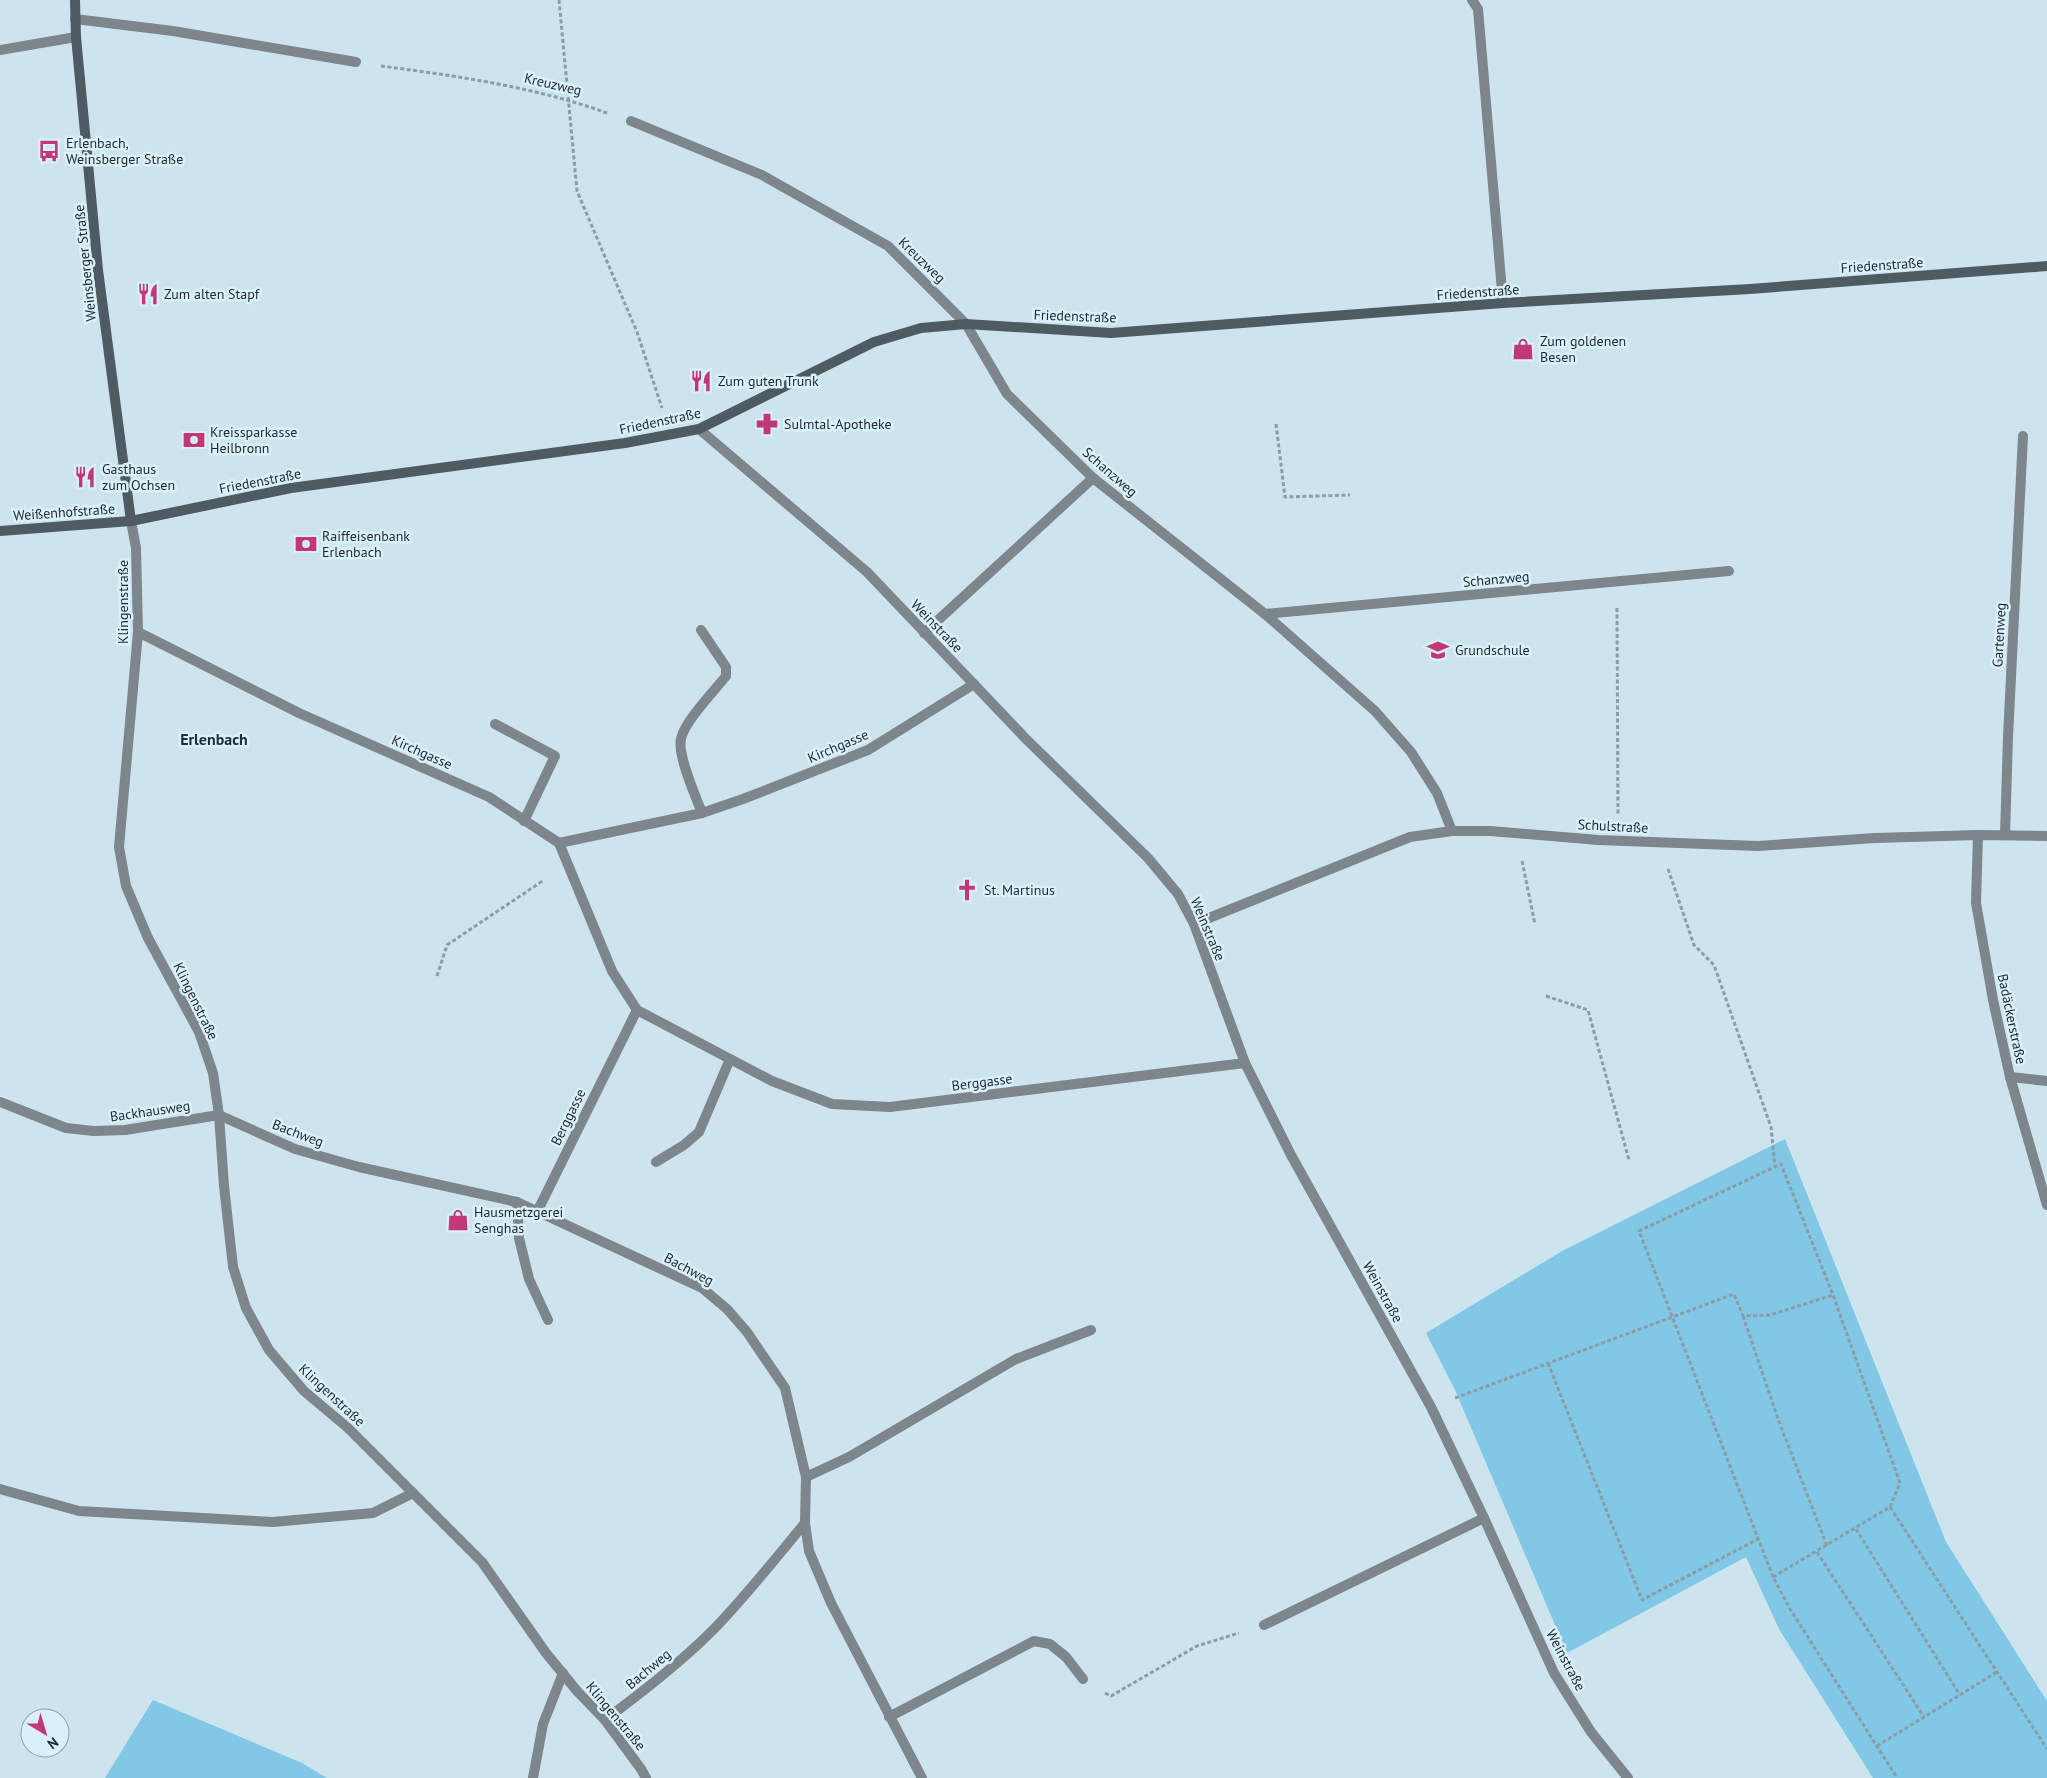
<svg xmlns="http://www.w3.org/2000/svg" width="2047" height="1778" font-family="'PT Sans',sans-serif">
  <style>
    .green { fill: #81c7e6 }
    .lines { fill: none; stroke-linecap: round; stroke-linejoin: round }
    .path { stroke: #8a9ca4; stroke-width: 3; stroke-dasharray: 4 2.5; stroke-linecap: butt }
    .lane { stroke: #7d868a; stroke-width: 10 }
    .street { stroke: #7d868a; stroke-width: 10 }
    .secondary { stroke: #4e5b62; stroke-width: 10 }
    .labels { text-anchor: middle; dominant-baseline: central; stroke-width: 5; stroke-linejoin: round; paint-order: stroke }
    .street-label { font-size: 14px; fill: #1e272b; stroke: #daf1fc }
    .poi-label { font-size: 14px; fill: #1e272b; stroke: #daf1fc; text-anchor: start }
    .quarter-label { font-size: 16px; font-weight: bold; fill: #1d2f38; stroke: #daf1fc }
  </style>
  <rect width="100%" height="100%" fill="#cde4ef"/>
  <!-- green -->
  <g class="green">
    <path d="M1785,1139L1946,1542L2047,1701V1778H1873L1779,1629L1746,1557L1567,1653L1455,1390L1426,1333L1564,1250Z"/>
    <path d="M153,1700L302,1763L327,1778H105Z"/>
  </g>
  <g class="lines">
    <!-- path -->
    <g class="path">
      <path d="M559,0L577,191L637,332L662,408"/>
      <path d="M381,66C457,76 535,87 607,113"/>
      <path d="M1276,424L1285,497L1350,495"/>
      <path d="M1617,608L1618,814"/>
      <path d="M1522,861L1535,924"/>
      <path d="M1668,869L1694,945L1714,965L1771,1127L1775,1166"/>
      <path d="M437,976L447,945L544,880"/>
      <path d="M1546,996L1588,1010L1629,1160"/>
      <path d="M1743,1316L1778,1419L1827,1546"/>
      <path d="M1548,1363L1642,1600L1758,1539"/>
      <path d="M1455,1398L1734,1294L1743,1316L1770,1315L1833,1295"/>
      <path d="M1890,1507L1900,1483L1833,1295L1781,1164L1639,1231L1773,1577L1790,1609L1897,1778"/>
      <path d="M1856,1529L1960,1695"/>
      <path d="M1817,1552L1924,1717"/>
      <path d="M1773,1577L1890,1507L2047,1749"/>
      <path d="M1105,1693L1111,1696L1197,1646L1239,1633"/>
      <path d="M1877,1746L1997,1672"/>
    </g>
    <!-- lane -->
    <g class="lane">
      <path d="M1472,0L1478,9L1503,303"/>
      <path d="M75,19L173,31L356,62"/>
      <path d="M1265,614L1729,571"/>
      <path d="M701,630L726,667V676C714,691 684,722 681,739C677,755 696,797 702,813"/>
      <path d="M924,633L1093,478"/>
      <path d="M495,724L555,756L524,821"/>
      <path d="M2005,835L2008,737L2023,436"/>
      <path d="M559,843L612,971L637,1010L772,1081L832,1104L890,1107L1245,1063"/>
      <path d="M2010,1077L2047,1081"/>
      <path d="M656,1162L684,1145L699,1132L730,1059"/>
      <path d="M517,1202L519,1238L529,1279L548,1320"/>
      <path d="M538,1210L637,1010"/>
      <path d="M806,1477L849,1457L1016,1359L1091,1330"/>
      <path d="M0,1489L79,1511L273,1522L373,1513L413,1493"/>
      <path d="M1264,1625L1484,1518"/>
      <path d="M889,1717L1034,1641L1050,1644L1066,1657L1083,1679"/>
      <path d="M605,1720C642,1692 680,1663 713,1630C746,1596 775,1559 805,1523"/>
    </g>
    <!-- street -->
    <g class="street">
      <path d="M0,50L76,37"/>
      <path d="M631,121L762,175L888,246L966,324L1007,394L1093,478L1265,614L1375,711L1411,752L1437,793L1452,831"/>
      <path d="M699,429L867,572L1026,739L1148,858L1178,894L1194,924L1245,1063L1291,1155L1431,1407L1484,1518L1554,1673L1591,1732L1628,1778"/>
      <path d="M131,521L136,548L138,632L119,847L126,886L148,938L199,1032L213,1073L219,1115L224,1186L233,1267L246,1308L269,1350L304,1391L348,1428L482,1562L546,1653L577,1691L605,1720L641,1769L646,1778"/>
      <path d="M138,632L299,713L489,797L559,843L702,813L743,799L868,750L974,684"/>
      <path d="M1978,835L1976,903L1993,1000L2010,1077L2047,1205"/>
      <path d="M1194,924L1410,837L1452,831H1490L1598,840L1758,846L1875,838L1978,835L2047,836"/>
      <path d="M0,1102L66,1128L94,1131L125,1130L219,1115L295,1149L359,1167L517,1202L702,1288L727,1309L747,1332L785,1388L806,1477L805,1523L809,1551L831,1603L922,1778"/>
      <path d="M533,1778L543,1724L563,1673"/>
    </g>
    <!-- secondary -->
    <g class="secondary">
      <path d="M75,0L76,37L98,270L131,521"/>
      <path d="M0,531L131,521L291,488L625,443L699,429L874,342L921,328L966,324L1111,333L1503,303L1750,289L2047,266"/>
    </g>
  </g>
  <!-- icons -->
  <defs>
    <g id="bus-bare" transform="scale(1.725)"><path d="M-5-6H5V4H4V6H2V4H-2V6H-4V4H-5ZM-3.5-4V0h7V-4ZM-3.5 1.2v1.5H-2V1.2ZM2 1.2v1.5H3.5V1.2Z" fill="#c13875" stroke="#daf1fc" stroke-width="2.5" paint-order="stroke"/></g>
    <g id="restaurant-bare" transform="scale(1.725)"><path d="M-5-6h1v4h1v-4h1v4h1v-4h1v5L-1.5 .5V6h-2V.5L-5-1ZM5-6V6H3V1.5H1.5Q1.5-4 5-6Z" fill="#c13875" stroke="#daf1fc" stroke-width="2.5" paint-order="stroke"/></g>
    <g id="shop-bare" transform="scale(1.725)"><path d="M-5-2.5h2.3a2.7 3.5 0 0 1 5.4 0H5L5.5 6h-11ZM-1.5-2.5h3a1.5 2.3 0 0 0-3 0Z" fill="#c13875" stroke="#daf1fc" stroke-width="2.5" paint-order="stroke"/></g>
    <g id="pharmacy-bare" transform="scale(1.725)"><path d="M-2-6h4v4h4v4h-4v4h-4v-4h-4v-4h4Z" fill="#c13875" stroke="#daf1fc" stroke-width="2.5" paint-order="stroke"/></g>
    <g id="bank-bare" transform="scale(1.725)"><path d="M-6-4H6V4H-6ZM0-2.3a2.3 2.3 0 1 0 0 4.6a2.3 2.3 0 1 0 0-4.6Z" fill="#c13875" stroke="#daf1fc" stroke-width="2.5" paint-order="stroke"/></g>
    <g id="school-bare" transform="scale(1.725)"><path d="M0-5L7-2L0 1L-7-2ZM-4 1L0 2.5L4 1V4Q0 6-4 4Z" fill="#c13875" stroke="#daf1fc" stroke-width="2.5" paint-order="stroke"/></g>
    <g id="church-bare" transform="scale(1.725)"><path d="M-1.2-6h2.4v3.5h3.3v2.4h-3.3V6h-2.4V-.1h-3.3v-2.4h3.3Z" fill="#c13875" stroke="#daf1fc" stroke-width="2.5" paint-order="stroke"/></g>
  </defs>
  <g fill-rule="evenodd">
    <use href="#bus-bare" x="49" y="151"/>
    <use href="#restaurant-bare" x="148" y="294"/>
    <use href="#shop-bare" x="1523" y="349"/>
    <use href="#restaurant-bare" x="701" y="381"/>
    <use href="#pharmacy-bare" x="767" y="424"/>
    <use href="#bank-bare" x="194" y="440"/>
    <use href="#restaurant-bare" x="85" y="477"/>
    <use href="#bank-bare" x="306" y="544"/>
    <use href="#school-bare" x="1438" y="650"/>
    <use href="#church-bare" x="967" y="890"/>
    <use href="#shop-bare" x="458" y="1220"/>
  </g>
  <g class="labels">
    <!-- street labels -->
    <g class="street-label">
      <text transform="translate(553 84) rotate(13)">Kreuzweg</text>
      <text transform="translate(922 260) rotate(44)">Kreuzweg</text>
      <text transform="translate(85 263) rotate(-96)">Weinsberger Straße</text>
      <text transform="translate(1882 265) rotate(-4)">Friedenstraße</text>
      <text transform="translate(1478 292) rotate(-4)">Friedenstraße</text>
      <text transform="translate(1075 316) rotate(2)">Friedenstraße</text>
      <text transform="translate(660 421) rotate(-12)">Friedenstraße</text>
      <text transform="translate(1110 472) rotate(41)">Schanzweg</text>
      <text transform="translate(260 481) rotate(-11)">Friedenstraße</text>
      <text transform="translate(64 512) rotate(-4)">Weißenhofstraße</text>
      <text transform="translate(1496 579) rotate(-5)">Schanzweg</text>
      <text transform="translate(123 602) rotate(-90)">Klingenstraße</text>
      <text transform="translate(937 626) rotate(46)">Weinstraße</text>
      <text transform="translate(1999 635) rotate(-87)">Gartenweg</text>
      <text transform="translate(838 746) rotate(-23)">Kirchgasse</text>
      <text transform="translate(422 752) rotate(24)">Kirchgasse</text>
      <text transform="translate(1613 826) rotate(3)">Schulstraße</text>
      <text transform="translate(1208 929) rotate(67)">Weinstraße</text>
      <text transform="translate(196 1001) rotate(64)">Klingenstraße</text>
      <text transform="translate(2012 1019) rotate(78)">Badäckerstraße</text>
      <text transform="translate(982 1082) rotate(-7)">Berggasse</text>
      <text transform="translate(150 1111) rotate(-8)">Backhausweg</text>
      <text transform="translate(568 1117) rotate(-64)">Berggasse</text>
      <text transform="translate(298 1133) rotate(21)">Bachweg</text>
      <text transform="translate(689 1269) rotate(28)">Bachweg</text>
      <text transform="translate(1383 1292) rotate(61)">Weinstraße</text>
      <text transform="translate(332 1395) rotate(43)">Klingenstraße</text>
      <text transform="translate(1566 1660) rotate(62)">Weinstraße</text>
      <text transform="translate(648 1669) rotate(-40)">Bachweg</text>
      <text transform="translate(616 1716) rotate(50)">Klingenstraße</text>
    </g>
    <!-- poi labels -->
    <g class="poi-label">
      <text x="66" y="143">Erlenbach,<tspan x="66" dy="16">Weinsberger Straße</tspan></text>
      <text x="164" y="294">Zum alten Stapf</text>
      <text x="1540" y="341">Zum goldenen<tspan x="1540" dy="16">Besen</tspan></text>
      <text x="718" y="381">Zum guten Trunk</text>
      <text x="784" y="424">Sulmtal-Apotheke</text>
      <text x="210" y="432">Kreissparkasse<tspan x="210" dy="16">Heilbronn</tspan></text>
      <text x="102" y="469">Gasthaus<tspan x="102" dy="16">zum Ochsen</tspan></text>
      <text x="322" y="536">Raiffeisenbank<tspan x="322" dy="16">Erlenbach</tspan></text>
      <text x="1455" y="650">Grundschule</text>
      <text x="984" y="890">St. Martinus</text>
      <text x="474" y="1212">Hausmetzgerei<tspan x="474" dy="16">Senghas</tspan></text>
    </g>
    <!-- quarter labels -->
    <g class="quarter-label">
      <text x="214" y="739">Erlenbach</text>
    </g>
  </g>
  <!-- north arrow -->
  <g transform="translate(45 1733) rotate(142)"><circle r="24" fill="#daf1fc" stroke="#8fa0a8"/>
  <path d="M0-4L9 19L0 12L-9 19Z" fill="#c13875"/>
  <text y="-8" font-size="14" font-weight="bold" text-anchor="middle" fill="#1e272b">N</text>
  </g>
</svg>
